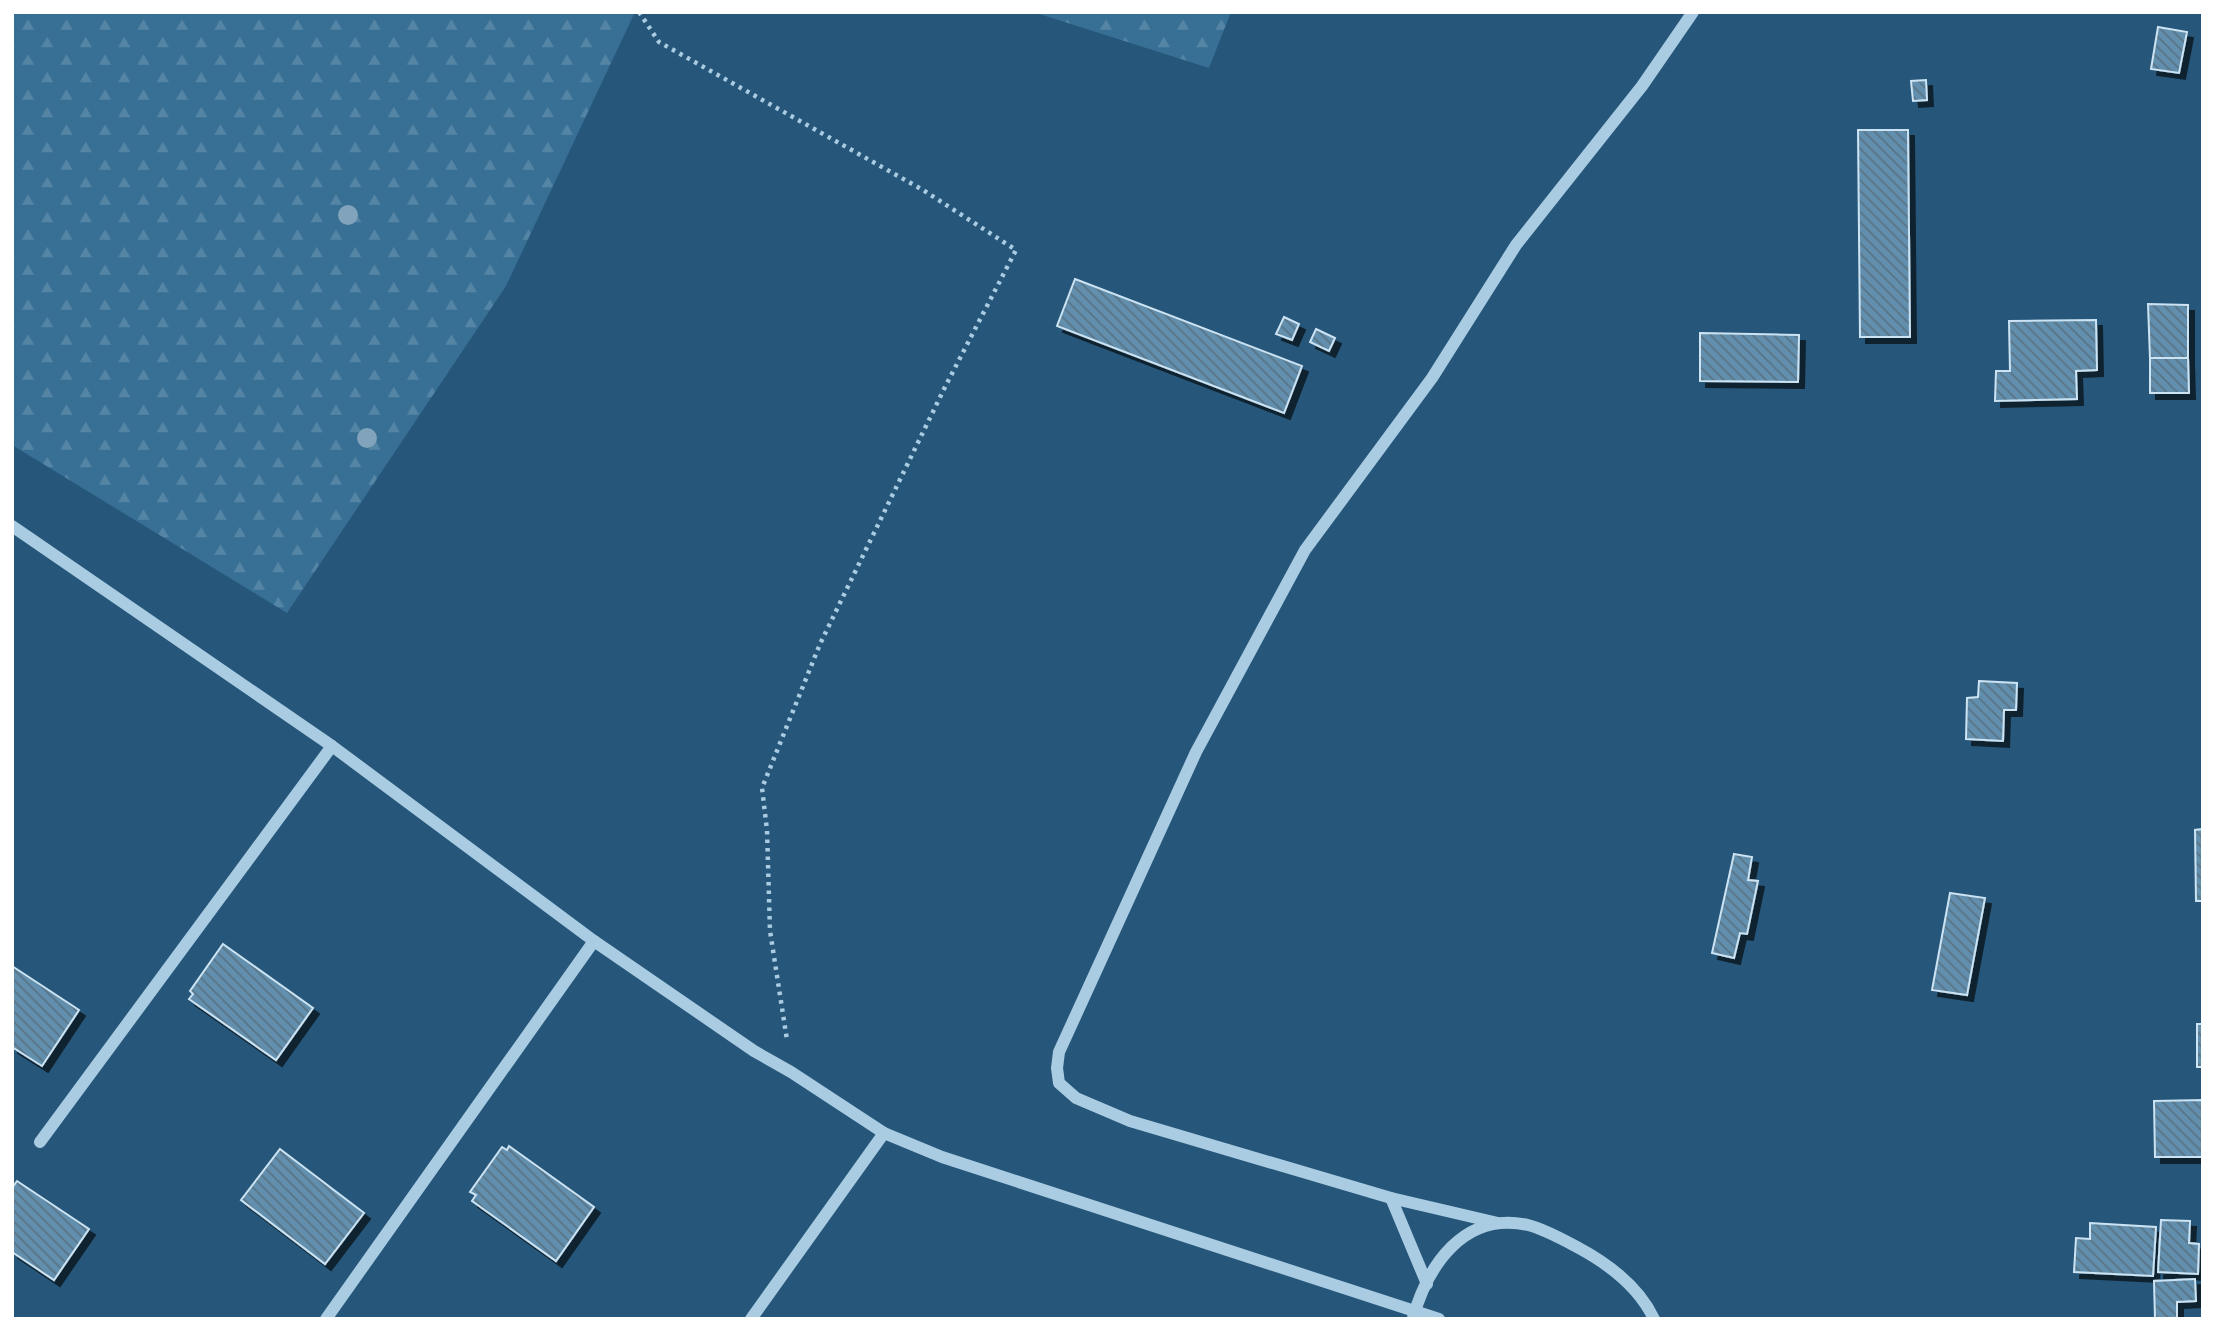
<svg xmlns="http://www.w3.org/2000/svg" width="2215" height="1331" font-family="'Sofia Sans Condensed',sans-serif">
  <style>
    .forest { fill: url(#forest-firs) }
    .building { fill: url(#building-back-hatch); stroke: #cbe3f3; stroke-width: 2; filter: url(#shadow) }
    .lines { fill: none; stroke-linecap: round; stroke-linejoin: round }
    .path { stroke: #a9cce3; stroke-width: 4.5; stroke-dasharray: 3.5 5; stroke-linecap: butt }
    .minor { stroke: #a9cce3; stroke-width: 12 }
    .tree { fill: #81a4bc }
  </style>
  <defs>
    <pattern id="forest-firs" width="22" height="20" patternUnits="userSpaceOnUse" patternTransform="scale(1.75)"><rect width="22" height="20" fill="#376f95"/><path d="M5 1l3.5 6h-7zM16 11l3.5 6h-7z" fill="#5585a5"/></pattern>
    <pattern id="building-back-hatch" width="6" height="6" patternUnits="userSpaceOnUse" patternTransform="scale(1.75)"><rect width="6" height="6" fill="#628fad"/><path d="M-1 5l2 2M0 0l6 6M5-1l2 2" fill="none" stroke="#597486"/></pattern>
    <filter id="shadow"><feDropShadow dx="6" dy="6" stdDeviation="0" flood-color="#0009"/></filter>
  </defs>
  <rect width="100%" height="100%" fill="#265679"/>
  <!-- forest -->
  <g class="forest">
    <path d="M12,12H635L506,286L287,613L12,445Z"/>
    <path d="M1033,12H1231L1209,68Z"/>
  </g>
  <!-- building -->
  <g class="building">
    <path d="M2158,27L2187,32L2179,73L2151,69Z"/>
    <path d="M1926,80L1927,100L1913,101L1911,81Z"/>
    <path d="M1858,130H1908L1910,337H1860Z"/>
    <path d="M1075,279L1302,366L1284,413L1057,326Z"/>
    <path d="M2148,304L2188,305V358H2150Z"/>
    <path d="M1284,317L1299,324L1292,340L1276,334Z"/>
    <path d="M2096,320L2097,370L2076,371L2077,399L1995,401L1996,371H2010L2009,321Z"/>
    <path d="M1316,329L1335,338L1329,351L1310,342Z"/>
    <path d="M1700,333L1799,335L1798,382L1700,381Z"/>
    <path d="M2150,358H2188L2189,393H2150Z"/>
    <path d="M1979,681L2017,683L2016,710H2004L2003,741L1966,739L1967,698L1978,697Z"/>
    <path d="M2203,829V901H2196L2195,830Z"/>
    <path d="M1734,854L1752,857L1748,880L1758,881L1747,934L1740,933L1734,958L1712,953Z"/>
    <path d="M1950,893L1985,898L1967,995L1932,990Z"/>
    <path d="M223,944L313,1008L276,1060L189,999L193,994L190,991Z"/>
    <path d="M12,966L79,1010L42,1066L12,1047Z"/>
    <rect x="2197" y="1024" width="6" height="43"/>
    <path d="M2203,1100V1157H2155L2154,1101Z"/>
    <path d="M509,1146L594,1207L556,1261L472,1201L476,1195L470,1192L502,1147L507,1150Z"/>
    <path d="M280,1149L364,1213L325,1264L241,1200Z"/>
    <path d="M17,1181L89,1229L54,1280L12,1252V1188Z"/>
    <path d="M2161,1220L2190,1221L2189,1243L2199,1244L2198,1274L2158,1272Z"/>
    <path d="M2090,1223L2156,1227L2153,1276L2074,1272L2076,1238L2090,1239Z"/>
    <path d="M2195,1279L2196,1301L2177,1302V1319H2155L2154,1281Z"/>
  </g>
  <g class="lines">
    <!-- path -->
    <path class="path" d="M639,12L659,42L923,190L1016,250L945,387L820,644L762,788L767,830L770,931L787,1040"/>
    <!-- minor -->
    <g class="minor">
      <path d="M12,526L332,746L594,941L754,1051L791,1072L884,1133L942,1157L1439,1319"/>
      <path d="M40,1142L332,746"/>
      <path d="M1391,1198L1427,1284"/>
      <path d="M1498,1223L1391,1198L1130,1121L1076,1098L1059,1083L1057,1068L1059,1052L1196,752L1305,550L1432,378L1516,245L1642,86L1693,12"/>
      <path d="M1413,1318C1428,1265 1464,1211 1528,1225C1544,1229 1562,1239 1577,1247C1607,1263 1639,1287 1654,1319"/>
      <path d="M326,1319L594,941"/>
      <path d="M751,1319L884,1133"/>
    </g>
  </g>
  <!-- trees -->
  <g class="tree">
    <circle cx="348" cy="215" r="10"/>
    <circle cx="367" cy="438" r="10"/>
  </g>
  <!-- border -->
  <rect width="2215" height="1331" fill="none" stroke="#ffffff" stroke-width="28"/>
</svg>
